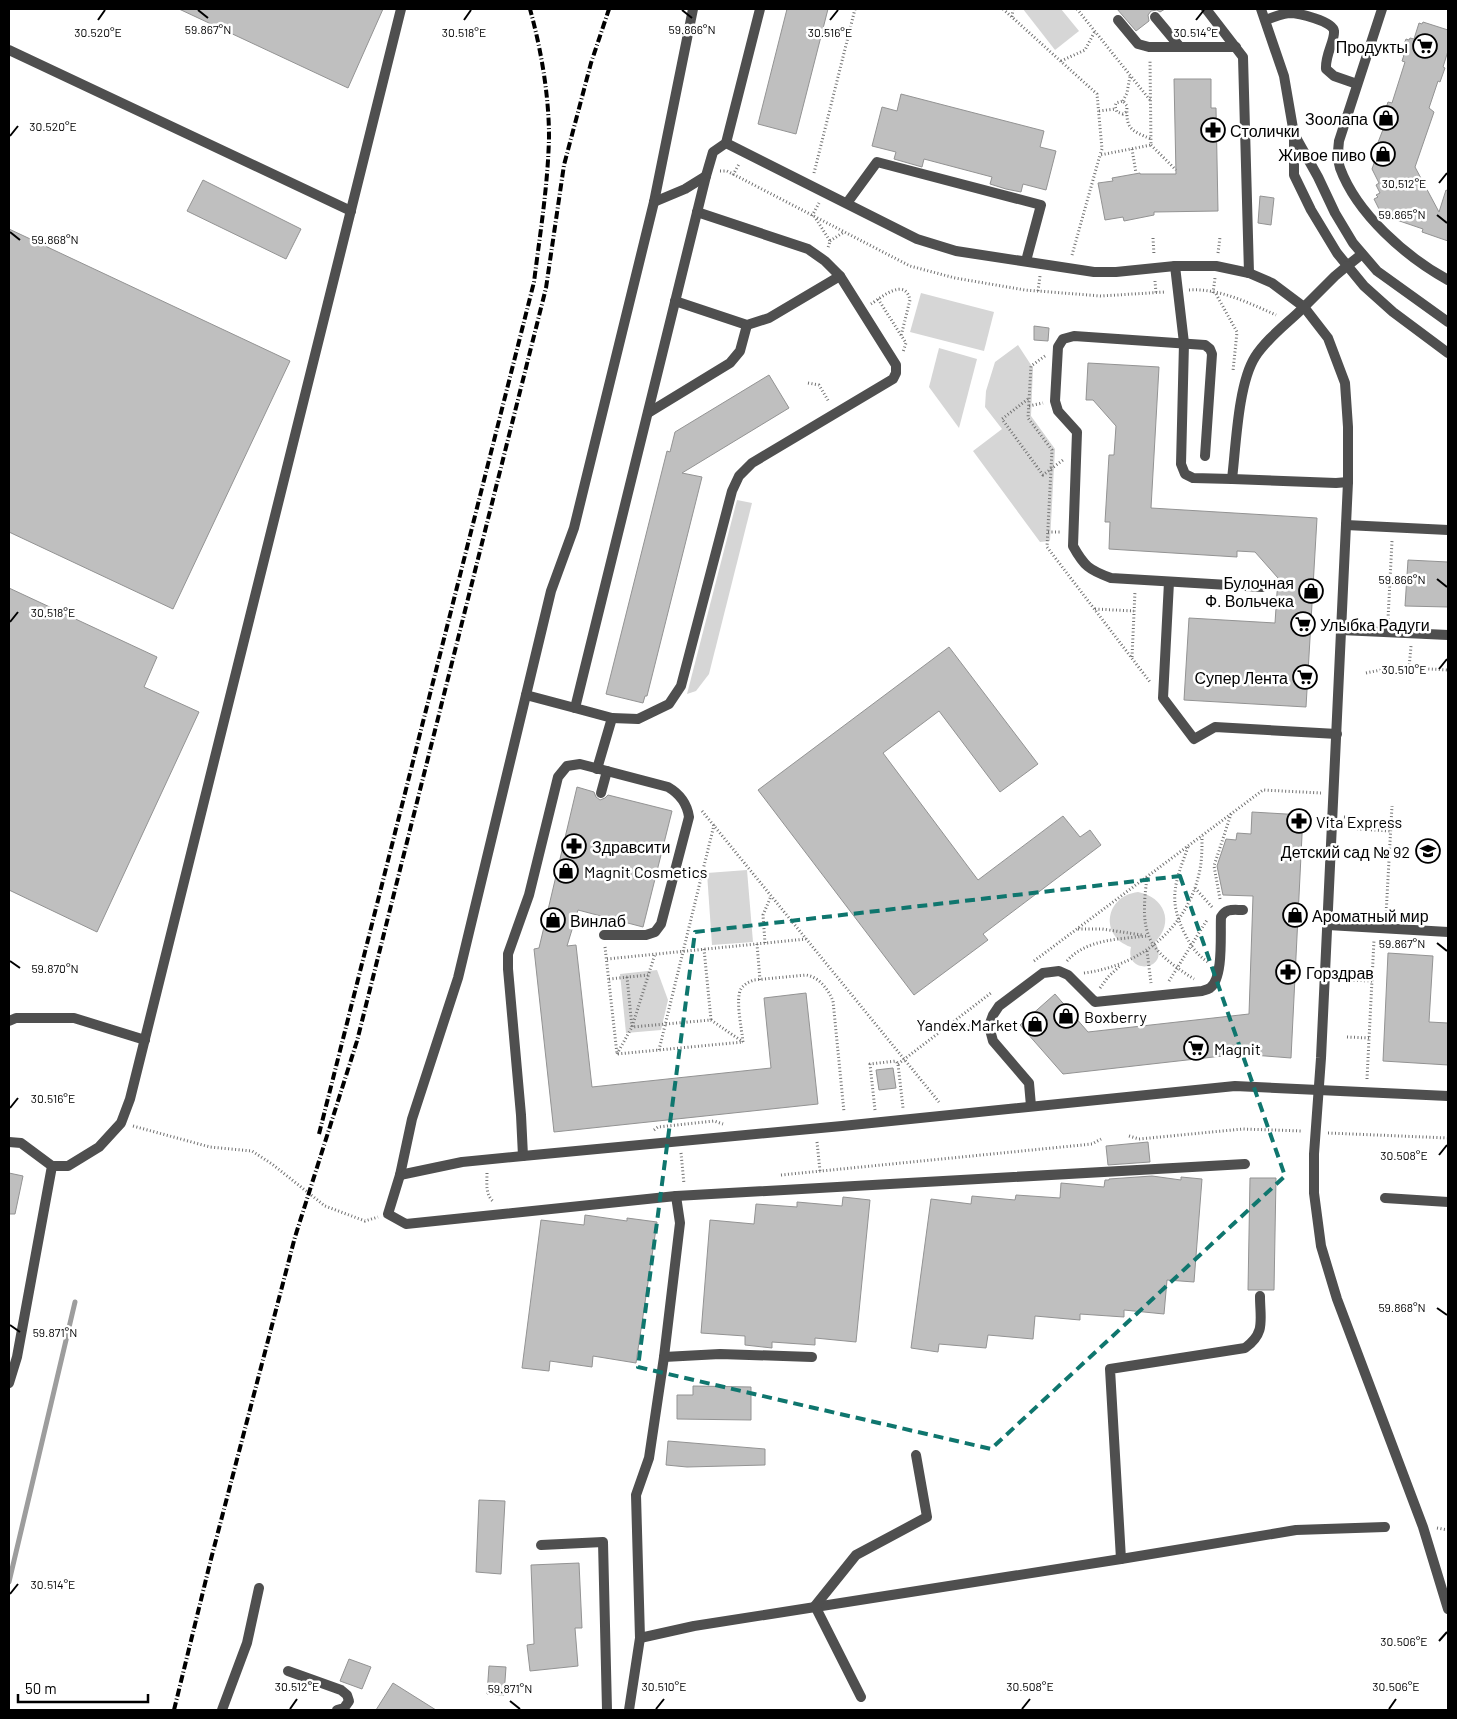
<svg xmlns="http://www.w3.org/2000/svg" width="1457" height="1719" font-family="Barlow,sans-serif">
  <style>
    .green { fill: #d6d6d6 }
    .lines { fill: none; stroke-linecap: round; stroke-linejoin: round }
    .stream { stroke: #9d9d9d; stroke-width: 5 }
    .building { fill: #bfbfbf; stroke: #939393 }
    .path { stroke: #717171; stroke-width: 3; stroke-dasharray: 1 2.5; stroke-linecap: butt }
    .service { stroke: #4f4f4f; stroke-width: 10 }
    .minor { stroke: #4f4f4f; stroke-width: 10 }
    .rail { stroke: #000; stroke-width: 4; stroke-dasharray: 8 2.5 1 2.5; stroke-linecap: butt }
    .marked { fill: none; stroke: #0f766e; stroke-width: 4; stroke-dasharray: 10 6; stroke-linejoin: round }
    .ticks { fill: none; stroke: #000; stroke-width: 2 }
    .labels { text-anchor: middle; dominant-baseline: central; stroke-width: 5; stroke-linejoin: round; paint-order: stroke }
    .poi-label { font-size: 16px; fill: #000; stroke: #fff; text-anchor: start }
    .ticks-label { font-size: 12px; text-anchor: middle; fill: #000; stroke: #fff; stroke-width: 5; stroke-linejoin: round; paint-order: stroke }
  </style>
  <rect width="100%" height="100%" fill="#fff"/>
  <!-- green -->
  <g class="green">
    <path d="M1023,9H1061L1079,31L1055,50Z"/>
    <path d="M921,293L994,312L984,351L910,332Z"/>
    <path d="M1018,345L1033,368L1031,416L1055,449L1050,541L1040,542L973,451L1002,429L985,407L986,391L995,362Z"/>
    <path d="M939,348L977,359L959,428L929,387Z"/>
    <path d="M737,500L752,503L709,674L696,691L687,694Z"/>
    <path d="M747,870L753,942L712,945L707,873Z"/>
    <path d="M1138,892C1164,897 1175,922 1155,942C1172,971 1124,976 1131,947C1099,936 1105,896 1138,892Z"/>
    <path d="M657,970L668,1000L661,1030L626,1033L620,974Z"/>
  </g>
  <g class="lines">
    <!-- stream -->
    <path class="stream" d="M9,1582L75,1302"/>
  </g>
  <!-- building -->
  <g class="building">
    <path d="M179,9H383L348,88Z"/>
    <path d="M787,9H828L796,134L758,124Z"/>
    <path d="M1117,9H1165L1160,12L1157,10L1151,11L1148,15L1149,21L1136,31Z"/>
    <path d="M1423,22L1448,30V51L1443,67L1445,68L1440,82L1438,81L1429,108L1434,112L1415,167L1439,212L1446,190L1448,191V241L1422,232L1423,229L1382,215L1374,199L1378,197L1376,195L1380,193L1376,185L1379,183L1372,169L1380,146L1377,145L1384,127L1380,125L1381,123L1377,122L1382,107L1386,108L1388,102L1392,103L1405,62L1402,61L1404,55L1400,54L1406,39L1409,40L1410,38L1414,39L1419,23L1422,24Z"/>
    <path d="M1174,79H1211V108H1216L1218,211L1154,212V215L1124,221L1123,217L1105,220L1098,183L1113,181L1112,178L1140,173V174H1176Z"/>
    <path d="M901,94L1044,131L1040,147L1056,151L1046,190L1023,184L1021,192L1006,189L990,184L992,177L924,159L922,167L894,159L896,152L872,146L882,107L897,111Z"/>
    <path d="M203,180L301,229L286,259L187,211Z"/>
    <path d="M1260,196L1274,198L1271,225L1258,223Z"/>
    <path d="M9,229L290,361L173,609L9,532Z"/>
    <path d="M1034,326L1049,328L1048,341L1034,340Z"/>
    <path d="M1088,363L1159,367L1151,508L1317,518L1306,707L1184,700L1189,618L1275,623L1278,578L1255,552L1237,551V557L1109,549L1110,522H1105L1109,455H1114L1116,426L1093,400H1086Z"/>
    <path d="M769,375L789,408L682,473L702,477L647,696H645L643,703L606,694L667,451L670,452L675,432Z"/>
    <path d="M1408,560L1448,562V607L1405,606Z"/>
    <path d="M9,588L157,657L144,687L199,712L97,932L9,890Z"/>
    <path d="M949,647L1038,764L1000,792L939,711L883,753L978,880L1063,816L1080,837L1090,830L1101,845L983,934L988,940L914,995L758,790Z"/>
    <path d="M577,787L594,792L596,797L600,800L605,798L608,795L672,811L643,927L578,910L567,946L576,945L592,1087L771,1068L764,998L806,993L818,1104L554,1132L534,949L539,948Z"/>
    <path d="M1252,812L1303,815L1291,1058L1240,1054L1063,1074L1020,1025L1055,994L1088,1032L1249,1014L1253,896L1223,895L1217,866L1226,839L1236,840L1237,833L1251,834Z"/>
    <path d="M1388,953L1433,956L1429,1022L1448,1023V1065L1383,1061Z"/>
    <path d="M893,1068L896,1088L879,1090L876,1070Z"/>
    <path d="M1148,1142L1150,1162L1108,1165L1106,1146Z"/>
    <path d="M9,1173L23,1176L15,1214H9Z"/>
    <path d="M1152,1176L1181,1180V1177L1202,1179L1194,1282L1167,1280L1164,1314L1124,1310V1317L1080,1314V1320L1035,1316L1033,1339L988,1335L986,1348L939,1344L938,1352L911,1348L931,1199L971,1204L972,1196L1015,1200L1016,1195L1060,1198L1061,1183L1104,1187L1105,1180H1109V1179Z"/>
    <path d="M1250,1178H1276L1274,1290H1248Z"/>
    <path d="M843,1197L870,1200L856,1342L815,1338V1345L772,1342V1348L745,1345V1336L701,1333L710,1220L754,1224L756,1204L797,1207V1202L842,1206Z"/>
    <path d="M585,1215L627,1221V1218L657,1222L636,1363L593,1356L592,1367L550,1361L549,1371L522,1368L541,1220L584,1225Z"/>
    <path d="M693,1386L751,1387V1420L677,1419V1395H693Z"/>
    <path d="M668,1441L765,1449V1465L687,1467L666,1465Z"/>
    <path d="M479,1500L505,1501L501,1574L476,1572Z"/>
    <path d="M579,1563L582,1628H575L578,1666L530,1671L527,1645L534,1644L531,1565Z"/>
    <path d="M349,1659L371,1667L362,1689L340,1681Z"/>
    <path d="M489,1666L506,1667L504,1695L487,1694Z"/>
    <path d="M393,1683L436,1710H376Z"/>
  </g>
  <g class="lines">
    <!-- path -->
    <g class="path">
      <path d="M1003,9L1097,94L1102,149L1100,155"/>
      <path d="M1077,9L1150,100"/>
      <path d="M1012,17L1013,9"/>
      <path d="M1061,61L1085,50L1095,31"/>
      <path d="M1123,101L1127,93L1130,76"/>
      <path d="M1099,111L1115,109"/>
      <path d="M1126,112L1123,114L1117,112L1115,106L1116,103L1123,101L1127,106C1126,129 1130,130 1151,139"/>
      <path d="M1151,145L1176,170"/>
      <path d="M1132,149L1136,173"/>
      <path d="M720,171H727L910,266L955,278L1025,290L1101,296L1165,292"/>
      <path d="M814,173L855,9"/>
      <path d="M733,175L739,164"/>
      <path d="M812,216L819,203"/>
      <path d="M816,219L830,241L828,248"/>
      <path d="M1153,238L1154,255"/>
      <path d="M830,241L844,232"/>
      <path d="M1218,253L1220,237"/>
      <path d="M1072,255L1100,155L1151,145L1150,60"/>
      <path d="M1155,281L1156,293"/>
      <path d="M1189,290C1219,288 1249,303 1276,315"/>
      <path d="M1038,291L1040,276"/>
      <path d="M1213,293L1215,278"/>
      <path d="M1216,294L1237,332L1233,371"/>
      <path d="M878,299L906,343L903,352"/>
      <path d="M871,304C882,297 905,277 910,300L901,336"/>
      <path d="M1045,356L1031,366L1028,418L1052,450L1047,547L1150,682"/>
      <path d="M808,383L819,385L829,402"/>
      <path d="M1028,399L1002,419L1043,475L1063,460"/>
      <path d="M1029,406L1043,403"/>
      <path d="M1048,532H1061"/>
      <path d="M1095,609L1134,611"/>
      <path d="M1388,619L1392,541"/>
      <path d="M1132,657L1135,591"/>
      <path d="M1409,668L1411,646"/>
      <path d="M1366,673L1395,667L1448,670"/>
      <path d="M702,811L939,1102"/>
      <path d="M1344,817L1358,818"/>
      <path d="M1357,829L1391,831"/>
      <path d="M1188,847C1175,883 1167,900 1186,936C1191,946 1198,956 1208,962"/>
      <path d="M1147,877C1140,934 1145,948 1194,979"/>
      <path d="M1195,888L1212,907"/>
      <path d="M1220,899L1214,866L1231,814"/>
      <path d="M1386,915L1392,806"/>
      <path d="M1078,929H1102L1142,935"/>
      <path d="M765,943L763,915L771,896"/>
      <path d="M757,944L760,980"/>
      <path d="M605,947L617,1054L743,1042C742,1030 735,999 741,989C744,984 749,982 754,980L806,975C819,977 828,989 833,1001L844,1112"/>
      <path d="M704,949L711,1020"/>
      <path d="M1147,951L1151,983"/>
      <path d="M607,959L806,939"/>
      <path d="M1034,961L1263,790L1321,793"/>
      <path d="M1067,961C1086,939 1120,939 1147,936"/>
      <path d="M1084,973C1139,966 1186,930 1199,874C1202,862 1202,849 1202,836"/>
      <path d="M627,977L632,1027L711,1020L743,1042"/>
      <path d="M609,979L648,975"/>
      <path d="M1350,980L1372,981"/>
      <path d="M1169,981L1207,920"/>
      <path d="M1100,988L1108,977L1121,965"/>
      <path d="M948,1025L976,1026"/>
      <path d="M1347,1037L1369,1038"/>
      <path d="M659,1050L714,825"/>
      <path d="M617,1054L632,1027L655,954"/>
      <path d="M898,1064L991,993"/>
      <path d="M1367,1079L1374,940"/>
      <path d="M875,1110L870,1064L896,1061L898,1064L903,1108"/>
      <path d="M133,1126L210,1147L252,1151L272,1164L325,1206L365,1221L378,1217"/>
      <path d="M654,1130L658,1127L714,1121L723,1124"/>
      <path d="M1328,1133L1448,1138"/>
      <path d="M1129,1136L1139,1139L1243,1129L1302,1131"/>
      <path d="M817,1142L820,1171"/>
      <path d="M681,1153L684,1184"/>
      <path d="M487,1173C487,1183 485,1195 494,1202"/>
      <path d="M781,1175L1092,1144L1101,1139"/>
      <path d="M1437,1528L1448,1530"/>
    </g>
    <!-- service -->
    <g class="service">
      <path d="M693,9L654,202L574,528L551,591L458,978L412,1119L400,1175L388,1214L406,1224L676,1196L1245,1164"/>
      <path d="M1206,9L1243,57L1249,273"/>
      <path d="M1382,9L1339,141C1338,150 1337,159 1340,168C1357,214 1406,257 1448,280"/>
      <path d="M1155,17L1180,47"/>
      <path d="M1118,20L1138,44L1149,47H1236"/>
      <path d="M1266,20C1273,17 1281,14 1289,13C1298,13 1333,21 1334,31C1335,41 1325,54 1326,69L1334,76L1357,84"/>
      <path d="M9,50L351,211"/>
      <path d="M654,202L685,189L706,176"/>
      <path d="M847,203L877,162L1041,205L1026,261"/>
      <path d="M1175,266L1184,343L1181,464L1185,474L1193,478L1232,479"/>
      <path d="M1347,266L1362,254"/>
      <path d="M675,301L747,325L769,318L840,276"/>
      <path d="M1304,307C1288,323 1267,338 1255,357C1238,384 1236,446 1232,479L1336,483L1348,482"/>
      <path d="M648,413L730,363L740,351L747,325"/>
      <path d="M1205,456L1212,354L1210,349L1205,345L1074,336L1063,339L1058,347L1055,401L1058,411L1077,432L1073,546C1084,566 1089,570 1111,578L1262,587"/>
      <path d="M1346,525L1448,530"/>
      <path d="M1169,582L1163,698L1194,739L1215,727L1337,734"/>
      <path d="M1341,630L1448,635"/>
      <path d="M526,695L575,708"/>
      <path d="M612,718L638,719L669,704L681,686L732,491L739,476L752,463L893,379L896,373V365L840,276L825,261L808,249L697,212"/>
      <path d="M597,769L612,718L575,708L706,176L713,152L726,143L760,9"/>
      <path d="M601,793L607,771"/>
      <path d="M1328,925L1448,932"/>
      <path d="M9,1021L16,1018H74L145,1040"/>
      <path d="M1031,1106L1029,1083L993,1041L989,1026L993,1015L999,1006L1043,973L1059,971L1068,975L1095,1002L1202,991C1204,990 1207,990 1210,988C1224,978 1220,933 1221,917C1226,908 1233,910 1243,910"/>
      <path d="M9,1142L21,1143L52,1166L17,1357L9,1383"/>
      <path d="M523,1156L521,1115L508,969V954L529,895L558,777L567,766L580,764L668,787C680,794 687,803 689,817L661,924L655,932L646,935H604"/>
      <path d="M52,1166H68L99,1147L121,1123L130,1099L401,9"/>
      <path d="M400,1175L462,1162L523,1156L842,1126L1235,1086L1448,1096"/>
      <path d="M1385,1198L1448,1202"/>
      <path d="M664,1357L720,1354L812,1357"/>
      <path d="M541,1545L603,1542L607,1710"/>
      <path d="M1121,1559L1110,1369L1245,1348C1266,1333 1260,1320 1260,1296"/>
      <path d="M640,1638L694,1626L1121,1559L1296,1530L1385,1527"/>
      <path d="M288,1671L341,1690L347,1695L349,1701L344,1708L337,1710"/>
      <path d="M861,1697L815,1606L856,1555L927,1517L916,1455"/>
      <path d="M222,1710L247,1643L259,1588"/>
      <path d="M629,1710L640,1638L636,1495L649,1458L664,1357L680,1223L676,1196"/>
    </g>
    <!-- minor -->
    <g class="minor">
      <path d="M1261,9L1284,76L1294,134V175L1311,210L1337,253L1364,286L1393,312L1448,353"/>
      <path d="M1294,134L1318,177L1335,213L1353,243L1377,271L1448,322"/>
      <path d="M726,143L917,239L956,251L1094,272H1116L1175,266H1216L1249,273L1272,283L1304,307L1328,338L1345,383L1348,427V482L1321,1058L1314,1154V1193L1321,1246L1337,1299L1423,1527L1448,1609"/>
      <path d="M1304,307L1335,276L1347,266"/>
    </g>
    <!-- rail -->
    <g class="rail">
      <path d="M319,1134L534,282C540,234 548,185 549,137C549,95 541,49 530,9"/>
      <path d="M174,1710L211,1559L295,1237L357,1041L546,288L564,165L591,63L609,9"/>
    </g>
  </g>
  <!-- marked area -->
  <path class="marked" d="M1180,876L1285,1176L991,1449L638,1367L695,932Z"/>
  <!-- ticks -->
  <path class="ticks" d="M198,10L208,18M682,10L692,18M98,20L105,10M464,20L471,10M830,20L838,10M1196,20L1204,10M10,136L18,126M1439,183L1447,173M1437,215L1447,223M10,232L20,240M1437,579L1447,587M10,622L18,612M1439,669L1447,659M1437,943L1447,951M10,961L20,968M10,1108L18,1098M1439,1155L1447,1145M1437,1308L1447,1315M10,1325L20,1332M10,1594L18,1584M1439,1641L1447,1632M510,1701L520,1709M290,1709L297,1699M656,1709L664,1699M1022,1709L1030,1699M1389,1709L1396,1699"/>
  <!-- icons -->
  <defs>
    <g id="supermarket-ring" transform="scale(1.25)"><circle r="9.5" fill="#fff" stroke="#000" stroke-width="1.5"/><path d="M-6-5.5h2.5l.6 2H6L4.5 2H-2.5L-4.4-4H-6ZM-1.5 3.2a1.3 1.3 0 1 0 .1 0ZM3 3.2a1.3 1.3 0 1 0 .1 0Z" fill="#000"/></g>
    <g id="shop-ring" transform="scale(1.25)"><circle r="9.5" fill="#fff" stroke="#000" stroke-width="1.5"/><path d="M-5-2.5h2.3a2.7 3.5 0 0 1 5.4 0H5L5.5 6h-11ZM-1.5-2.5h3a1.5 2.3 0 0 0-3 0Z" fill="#000"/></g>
    <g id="pharmacy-ring" transform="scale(1.25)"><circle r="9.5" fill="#fff" stroke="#000" stroke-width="1.5"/><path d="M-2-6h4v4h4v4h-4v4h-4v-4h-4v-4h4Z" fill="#000"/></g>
    <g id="school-ring" transform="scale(1.25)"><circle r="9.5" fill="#fff" stroke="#000" stroke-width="1.5"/><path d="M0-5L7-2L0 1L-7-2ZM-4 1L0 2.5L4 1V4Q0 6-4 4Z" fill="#000"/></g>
  </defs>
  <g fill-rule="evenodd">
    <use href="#supermarket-ring" x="1425" y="46"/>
    <use href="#shop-ring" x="1386" y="118"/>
    <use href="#pharmacy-ring" x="1213" y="130"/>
    <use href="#shop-ring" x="1383" y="154"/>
    <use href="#shop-ring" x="1311" y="591"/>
    <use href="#supermarket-ring" x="1303" y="624"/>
    <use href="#supermarket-ring" x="1305" y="677"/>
    <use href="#pharmacy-ring" x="1299" y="821"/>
    <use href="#pharmacy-ring" x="574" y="846"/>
    <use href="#school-ring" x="1428" y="851"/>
    <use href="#shop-ring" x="566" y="871"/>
    <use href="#shop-ring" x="1295" y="915"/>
    <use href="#shop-ring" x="553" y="920"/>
    <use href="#pharmacy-ring" x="1288" y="972"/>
    <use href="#shop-ring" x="1066" y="1016"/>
    <use href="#shop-ring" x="1035" y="1024"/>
    <use href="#supermarket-ring" x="1196" y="1048"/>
  </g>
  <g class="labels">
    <!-- poi labels -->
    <g class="poi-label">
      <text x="1408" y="46" text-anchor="end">Продукты</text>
      <text x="1368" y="118" text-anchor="end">Зоолапа</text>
      <text x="1230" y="130">Столички</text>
      <text x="1366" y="154" text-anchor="end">Живое пиво</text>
      <text x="1294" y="582" text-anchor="end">Булочная<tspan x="1294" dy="18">Ф. Вольчека</tspan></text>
      <text x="1320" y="624">Улыбка Радуги</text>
      <text x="1288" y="677" text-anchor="end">Супер Лента</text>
      <text x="1316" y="821">Vita Express</text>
      <text x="592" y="846">Здравсити</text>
      <text x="1410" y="851" text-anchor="end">Детский сад № 92</text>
      <text x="584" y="871">Magnit Cosmetics</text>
      <text x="1312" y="915">Ароматный мир</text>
      <text x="570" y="920">Винлаб</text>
      <text x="1306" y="972">Горздрав</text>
      <text x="1084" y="1016">Boxberry</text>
      <text x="1018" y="1024" text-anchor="end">Yandex.Market</text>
      <text x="1214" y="1048">Magnit</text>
    </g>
  </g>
  <g class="ticks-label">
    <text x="208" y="34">59.867°N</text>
    <text x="692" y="34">59.866°N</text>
    <text x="98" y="37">30.520°E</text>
    <text x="464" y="37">30.518°E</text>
    <text x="830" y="37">30.516°E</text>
    <text x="1196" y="37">30.514°E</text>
    <text x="53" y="131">30.520°E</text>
    <text x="1404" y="188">30.512°E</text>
    <text x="1402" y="219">59.865°N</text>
    <text x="55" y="244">59.868°N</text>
    <text x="1402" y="584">59.866°N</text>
    <text x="53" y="617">30.518°E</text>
    <text x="1404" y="674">30.510°E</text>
    <text x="1402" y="948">59.867°N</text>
    <text x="55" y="973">59.870°N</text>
    <text x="53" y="1103">30.516°E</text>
    <text x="1404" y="1160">30.508°E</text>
    <text x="1402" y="1312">59.868°N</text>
    <text x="55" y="1337">59.871°N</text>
    <text x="53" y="1589">30.514°E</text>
    <text x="1404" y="1646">30.506°E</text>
    <text x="297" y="1691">30.512°E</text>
    <text x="664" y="1691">30.510°E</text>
    <text x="1030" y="1691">30.508°E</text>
    <text x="1396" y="1691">30.506°E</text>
    <text x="510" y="1693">59.871°N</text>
  </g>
  <!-- border -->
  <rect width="1457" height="1719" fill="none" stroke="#000000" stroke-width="20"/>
  <!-- scale -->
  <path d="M18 1694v8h130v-8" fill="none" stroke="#000000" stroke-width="2.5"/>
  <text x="25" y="1694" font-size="15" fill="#000000" stroke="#ffffff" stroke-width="4" paint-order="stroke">50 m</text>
</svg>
